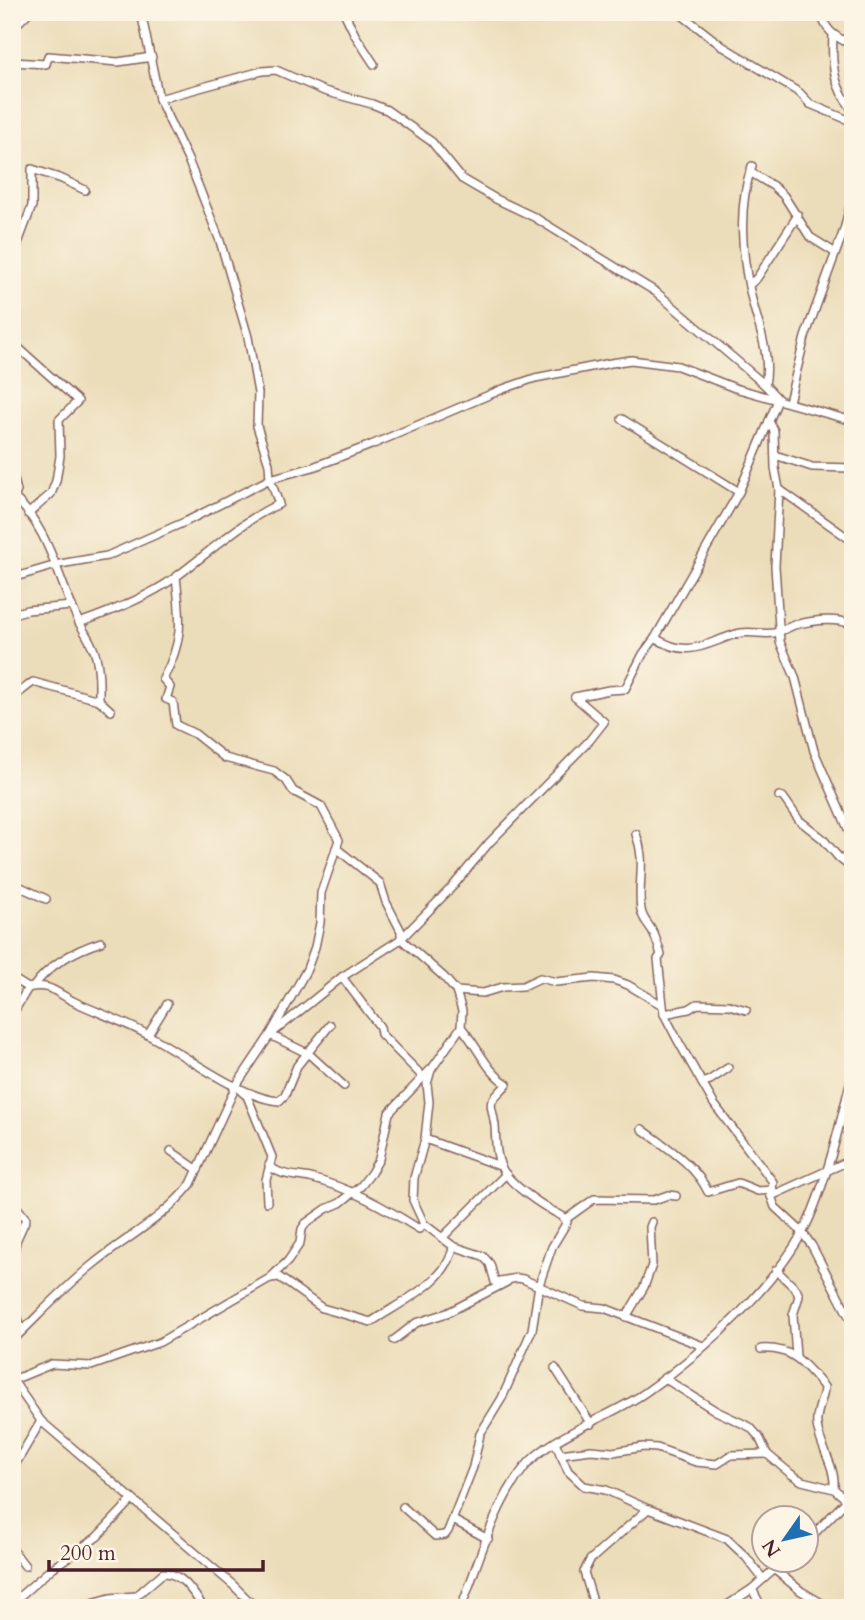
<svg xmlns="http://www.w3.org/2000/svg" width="865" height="1620" font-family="Cardo,serif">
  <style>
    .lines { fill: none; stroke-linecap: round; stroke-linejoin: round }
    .minor-casing { stroke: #83625d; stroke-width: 10 }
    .minor { stroke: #fff; stroke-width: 7 }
  </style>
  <rect width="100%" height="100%" fill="#fcf5e5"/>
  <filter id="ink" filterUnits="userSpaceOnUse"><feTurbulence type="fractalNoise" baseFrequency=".0143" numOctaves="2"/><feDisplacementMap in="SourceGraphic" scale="14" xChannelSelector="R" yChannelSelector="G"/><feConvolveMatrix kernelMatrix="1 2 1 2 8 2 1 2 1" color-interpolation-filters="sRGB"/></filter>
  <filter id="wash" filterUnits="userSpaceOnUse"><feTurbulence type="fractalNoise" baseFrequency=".00686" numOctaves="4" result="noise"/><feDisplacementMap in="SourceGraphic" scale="28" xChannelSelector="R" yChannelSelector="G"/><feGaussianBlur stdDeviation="1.57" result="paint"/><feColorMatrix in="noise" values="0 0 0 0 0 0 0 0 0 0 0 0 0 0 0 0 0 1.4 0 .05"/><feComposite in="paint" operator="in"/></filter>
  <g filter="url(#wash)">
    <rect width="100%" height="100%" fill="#ecddba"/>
  </g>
  <g filter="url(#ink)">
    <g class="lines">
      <!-- minor casing -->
      <g class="minor-casing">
        <g id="minor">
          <path d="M344,12L355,35L374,64"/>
          <path d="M678,12L722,46L800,93L810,104L853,122"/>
          <path d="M822,12C823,31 837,37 853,46"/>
          <path d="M12,29L29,12"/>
          <path d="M833,35C832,55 832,74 841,92C844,99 850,105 853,112"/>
          <path d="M12,62L46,64L48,56L118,62L152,57"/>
          <path d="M159,99L262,71L276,70L324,91L372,104L387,110L432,142L462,179L496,199L534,217L656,292L765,385L778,399"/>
          <path d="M752,166C737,207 742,259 752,300C759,328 771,355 765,385"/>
          <path d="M750,172L773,186L784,196L810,237L834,252"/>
          <path d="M12,269L18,243L32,206V169L62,179L85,190"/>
          <path d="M749,285L757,278L798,215"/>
          <path d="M12,342L78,401L59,420L60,456L56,481L51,494L28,514"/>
          <path d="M789,402L805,337L844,230L853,194"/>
          <path d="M622,419L739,492"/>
          <path d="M769,421L774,431L775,468L779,489L775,566L780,642L795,677L814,751L853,840"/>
          <path d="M775,455L812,467L853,468"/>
          <path d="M12,471L17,491L14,497"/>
          <path d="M779,489L848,538"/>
          <path d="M12,496C49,525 59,584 80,624C86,635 93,644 96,657C100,671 99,686 99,700"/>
          <path d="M176,577C181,620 184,640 163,679L170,687L166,699L173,702L176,725L195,734L225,758L274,771L286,780L293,791L321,806L339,840L321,893L320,923L315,947L307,969L270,1035L309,1054L344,1086"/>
          <path d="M12,578L60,564L107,556L187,521L270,479L313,467L371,445L503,389L535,378L611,363L631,360L678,366L735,388L853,421"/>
          <path d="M12,614L27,610L72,606"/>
          <path d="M79,623C110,612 146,598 173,579C207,555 242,520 279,504L270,479L269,464L257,426L258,393L248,337L220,241L189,162L159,99L141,12"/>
          <path d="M655,638C689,659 704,644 736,634C748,630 762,635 774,633C781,631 788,628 794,625C813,620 835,618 853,624"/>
          <path d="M575,697L609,690L625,689L643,654L655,638L739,492L778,400"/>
          <path d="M12,698L33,682L99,700L111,711"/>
          <path d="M779,796L783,797L799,820L823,839L839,858L853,869"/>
          <path d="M636,834C647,864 637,882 641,910C643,921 650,925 654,934C657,941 659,948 661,955L658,959L664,1014L677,1039L714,1104L773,1182L771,1196L775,1207L802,1232L812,1246L853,1324"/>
          <path d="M336,848L380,883L386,902L401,931V939L444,977L456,991L462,1011L461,1027L431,1070L427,1084L429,1102L425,1139L414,1178L413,1200L424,1224L453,1246L483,1256L490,1264L495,1282L517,1278L523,1279L583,1306L604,1308L703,1346"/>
          <path d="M12,883L46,899"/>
          <path d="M12,948L15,942"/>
          <path d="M342,977L380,1027L381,1034L423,1077"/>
          <path d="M12,978L28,988"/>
          <path d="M34,986C50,964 76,950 101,942"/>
          <path d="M456,991L483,993L503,987L523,986L540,978L556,982L594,978L614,980L628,985L662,1005"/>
          <path d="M664,1014L689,1009L697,1004L729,1005L746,1010"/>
          <path d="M12,1015L28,988C50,982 57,994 77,1003C101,1014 127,1023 150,1036C185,1055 241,1098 279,1101L285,1095L297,1066L330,1025"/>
          <path d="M148,1035L167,1004"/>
          <path d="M702,1083L710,1080L728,1068"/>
          <path d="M242,1092L247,1096L272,1157L266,1180L267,1202"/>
          <path d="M642,1129C666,1147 695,1164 708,1192L738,1183L758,1191L773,1190"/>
          <path d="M425,1139L500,1166"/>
          <path d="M171,1151L198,1170"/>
          <path d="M269,1165C279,1176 295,1175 310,1178C351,1188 384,1207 419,1229L424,1224"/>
          <path d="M771,1196L853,1159"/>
          <path d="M12,1201L26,1219L16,1241L12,1263"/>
          <path d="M566,1219L594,1199L654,1200L668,1195L676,1196"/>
          <path d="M442,1238L506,1174"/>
          <path d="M776,1270L796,1289L799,1296L793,1315L796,1356"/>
          <path d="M271,1278L279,1277L322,1308L371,1322C397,1304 450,1281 453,1246"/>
          <path d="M12,1299L22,1331"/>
          <path d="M626,1317L644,1287L652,1265L650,1227L652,1222"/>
          <path d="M394,1340L416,1323L447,1313L507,1282"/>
          <path d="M12,1341C38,1316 63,1289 91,1266C126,1237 162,1220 191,1184L236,1086L270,1035L342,977L401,939L453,886L489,843L589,741L604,722L575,697"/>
          <path d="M761,1349C793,1347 805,1364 824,1387C824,1399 815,1412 817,1425C820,1449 836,1465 834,1489"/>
          <path d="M555,1368L591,1424"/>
          <path d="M664,1378L716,1411L750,1427L759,1437L767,1454L791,1474L802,1481L834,1489L847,1500"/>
          <path d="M12,1379L41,1421L233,1585L256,1608"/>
          <path d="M13,1380L52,1364L91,1366L160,1342L270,1278L288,1261L300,1243L302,1229L306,1223L326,1209L340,1203L361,1186L371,1173L379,1159L389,1113L430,1070"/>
          <path d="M555,1442L568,1471L584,1486L606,1490L648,1509L590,1560L584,1572L595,1608"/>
          <path d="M560,1454L591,1450L613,1452L643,1447L657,1448L696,1462L717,1464L731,1455L767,1454"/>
          <path d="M12,1470L41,1421"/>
          <path d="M403,1507L435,1536L445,1535L448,1531L473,1467L480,1434L502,1398L532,1330L539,1285L552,1247L567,1222L562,1216C544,1207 506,1183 500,1164C495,1151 496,1138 495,1126C491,1097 485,1108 507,1084C486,1071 477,1045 461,1027"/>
          <path d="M648,1509L727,1539L746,1557L763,1579"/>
          <path d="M453,1520L488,1539"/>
          <path d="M806,1542L853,1494"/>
          <path d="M12,1549L25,1566"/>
          <path d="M775,1570L801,1591L830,1608"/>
          <path d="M752,1589L762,1608"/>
          <path d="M12,1603L51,1569L97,1537L132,1500"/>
          <path d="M90,1608L92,1603L110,1598L136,1596L163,1573C183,1573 193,1593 204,1608"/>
          <path d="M461,1608C479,1562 493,1507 524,1468C550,1435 611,1417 646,1392C704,1352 787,1277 813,1210C831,1165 841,1118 853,1072"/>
          <path d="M723,1608L752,1589L785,1560"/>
          <path d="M847,1608L853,1603"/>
        </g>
      </g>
      <!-- minor -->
      <use href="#minor" class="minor"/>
    </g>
  </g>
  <!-- margin -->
  <rect width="865" height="1620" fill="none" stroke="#fcf5e5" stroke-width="42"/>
  <!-- north arrow -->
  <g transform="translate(785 1539) rotate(236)"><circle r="33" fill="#fcf5e5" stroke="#b59f9b" stroke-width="2"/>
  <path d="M0-5L12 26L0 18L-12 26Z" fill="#1f6fb2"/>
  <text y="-10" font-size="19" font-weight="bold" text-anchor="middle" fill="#4a1f2b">N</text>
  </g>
  <!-- scale -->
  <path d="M49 1560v10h214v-10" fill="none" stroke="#4a1f2b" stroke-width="3.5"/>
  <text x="60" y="1560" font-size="21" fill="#4a1f2b" stroke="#fcf5e5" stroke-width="5" paint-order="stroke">200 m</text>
</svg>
